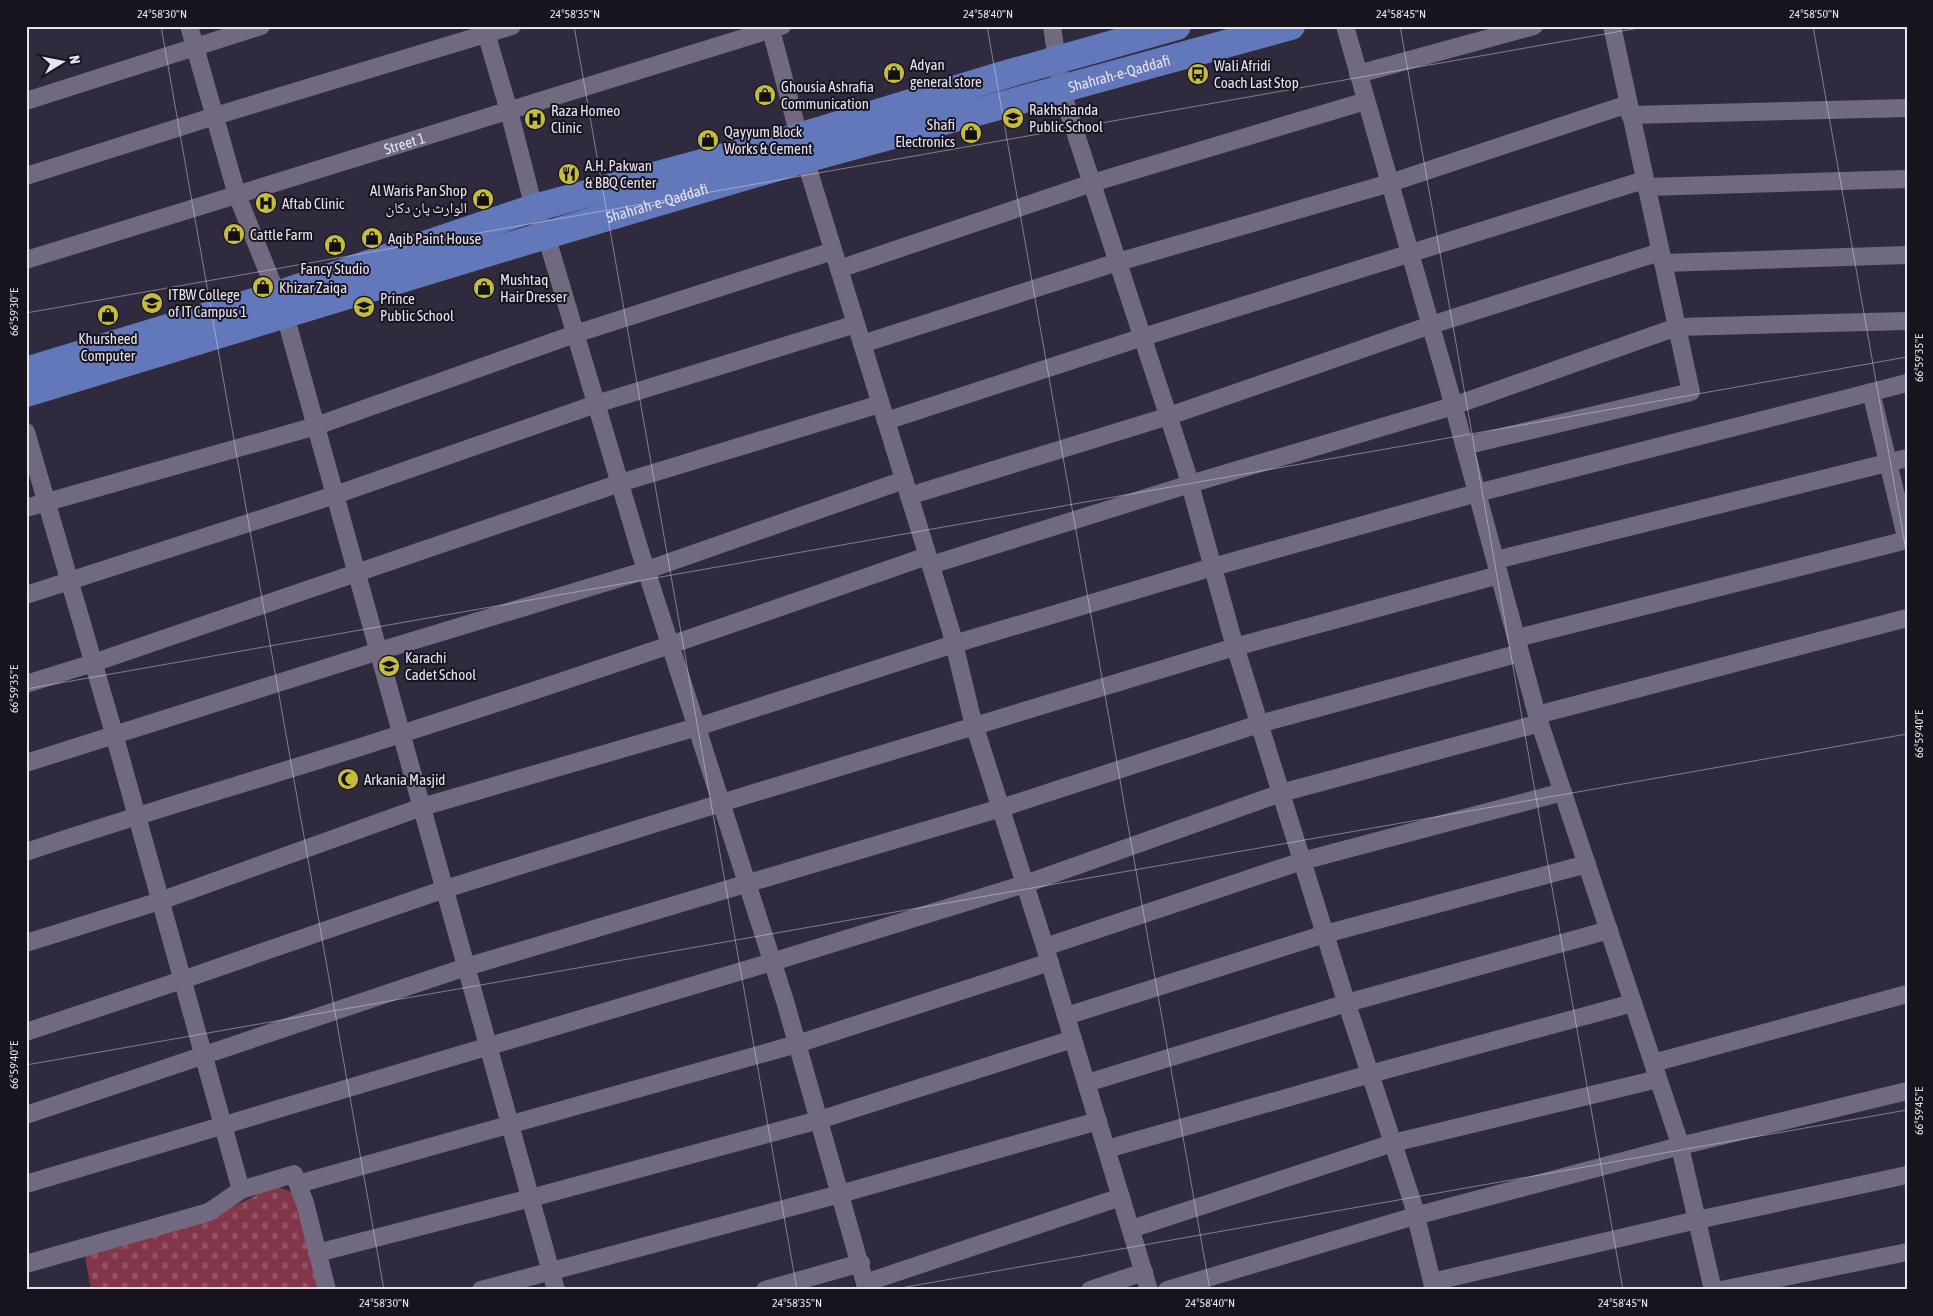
<svg xmlns="http://www.w3.org/2000/svg" width="1933" height="1316" font-family="'Asap Condensed','Noto Naskh Arabic',sans-serif">
  <style>
    .cemetery { fill: url(#cemetery-stones) }
    .lines { fill: none; stroke-linecap: round; stroke-linejoin: round }
    .street { stroke: #706980; stroke-width: 18 }
    .primary { stroke: #6377bb; stroke-width: 28 }
    .ticks { fill: none; stroke: #e7e3f0; stroke-width: 1; stroke-opacity: 0.45 }
    .labels { text-anchor: middle; dominant-baseline: central; stroke-width: 4; stroke-linejoin: round; paint-order: stroke }
    .poi-label { font-size: 15px; fill: #e7e3f0; stroke: #17141d; text-anchor: start }
    .street-label { font-size: 15px; fill: #e7e3f0; stroke: #17141d }
    .neatline { fill: none; stroke: #e7e3f0; stroke-width: 2 }
    .ticks-label { font-size: 12px; text-anchor: middle; fill: #e7e3f0 }
  </style>
  <defs>
    <pattern id="cemetery-stones" width="16" height="16" patternUnits="userSpaceOnUse" patternTransform="scale(1.25)"><rect width="16" height="16" fill="#82364a"/><path d="M2 7V4a2 2 0 0 1 4 0v3zM10 15v-3a2 2 0 0 1 4 0v3z" fill="#945364"/></pattern>
  </defs>
  <rect width="100%" height="100%" fill="#302a3e"/>
  <!-- cemetery -->
  <path class="cemetery" d="M276,1186L294,1193L318,1290H91L85,1255L200,1222Z"/>
  <g class="lines">
    <!-- street -->
    <g class="street">
      <path d="M189,26L237,195L285,315L556,1290"/>
      <path d="M484,26L509,111L534,208L546,235L640,551L785,1001L867,1290"/>
      <path d="M770,26L805,159L951,631L972,718L1045,947L1149,1290"/>
      <path d="M1052,26L1061,89L1186,470L1231,633L1344,995L1413,1204L1434,1290"/>
      <path d="M1345,26L1449,389L1537,715L1678,1138L1713,1290"/>
      <path d="M1358,74L1534,26"/>
      <path d="M26,101L261,26"/>
      <path d="M1630,115L1907,108"/>
      <path d="M26,176L215,116L512,26"/>
      <path d="M1646,187L1907,179"/>
      <path id="s1" d="M26,260L782,26"/>
      <path d="M1663,263L1907,255"/>
      <path d="M839,269L1092,183L1366,101"/>
      <path d="M862,344L1118,262L1390,183L1628,104"/>
      <path d="M1871,392L1907,541"/>
      <path d="M886,421L1143,337L1644,180"/>
      <path d="M26,432L111,723L241,1190"/>
      <path d="M1464,446L1691,392L1612,26"/>
      <path d="M909,496L1169,416L1431,325L1660,252"/>
      <path d="M26,508L316,426L575,334L833,251"/>
      <path d="M1496,560L1907,458"/>
      <path d="M931,565L1190,484L1453,406L1677,327L1907,321"/>
      <path d="M26,595L335,495L596,404L856,324"/>
      <path d="M1517,638L1907,540"/>
      <path d="M26,684L93,663L620,483L880,404"/>
      <path d="M1537,715L1907,618"/>
      <path d="M26,763L379,651L647,570L904,480"/>
      <path d="M26,852C151,810 278,774 404,733C579,677 753,617 927,556"/>
      <path d="M26,943L160,901L422,807L697,727L954,644L1213,567L1477,493L1907,383"/>
      <path d="M1045,947L1302,861L1563,792"/>
      <path d="M1066,1016L1325,934L1587,864"/>
      <path d="M26,1032L182,980L445,889L721,803L1235,647L1499,575"/>
      <path d="M1653,1063L1907,994"/>
      <path d="M1087,1083L1347,1003L1609,930"/>
      <path d="M26,1115L466,967L1001,808L1259,724L1520,653"/>
      <path d="M1107,1149L1370,1074L1633,1003"/>
      <path d="M26,1184L772,962L1025,884L1281,793L1540,723"/>
      <path d="M298,1184L797,1044L1050,962"/>
      <path d="M1131,1229L1393,1143L1658,1079"/>
      <path d="M317,1253L531,1198L819,1120L1073,1039"/>
      <path d="M26,1264L209,1212L241,1190L294,1174L305,1203L327,1290"/>
      <path d="M1432,1282L1697,1220L1907,1175"/>
      <path d="M865,1283L1121,1197"/>
      <path d="M481,1290L840,1194L1098,1121"/>
      <path d="M765,1290L861,1263"/>
      <path d="M1090,1290L1144,1272"/>
      <path d="M1167,1290L1415,1216L1680,1146L1907,1091"/>
      <path d="M1721,1290L1907,1252"/>
    </g>
    <!-- primary -->
    <g class="primary">
      <path d="M26,371L277,295L534,208L799,137L1000,76L1177,26"/>
      <path id="s2" d="M26,393L546,235L805,159L1291,26"/>
    </g>
  </g>
  <!-- ticks -->
  <path class="ticks" d="M161,26L384,1290M574,26L797,1290M987,26L1210,1290M1400,26L1623,1290M1813,26L1907,556M26,313L1650,26M26,689L1907,357M26,1065L1907,734M889,1290L1907,1110"/>
  <!-- icons -->
  <defs>
    <g id="shop-disc" transform="scale(1.125)"><circle r="9.5" fill="#c5bc3d" stroke="#17141d"/><path d="M-5-2.5h2.3a2.7 3.5 0 0 1 5.4 0H5L5.5 6h-11ZM-1.5-2.5h3a1.5 2.3 0 0 0-3 0Z" fill="#111"/></g>
    <g id="bus-disc" transform="scale(1.125)"><circle r="9.5" fill="#c5bc3d" stroke="#17141d"/><path d="M-5-6H5V4H4V6H2V4H-2V6H-4V4H-5ZM-3.5-4V0h7V-4ZM-3.5 1.2v1.5H-2V1.2ZM2 1.2v1.5H3.5V1.2Z" fill="#111"/></g>
    <g id="school-disc" transform="scale(1.125)"><circle r="9.5" fill="#c5bc3d" stroke="#17141d"/><path d="M0-5L7-2L0 1L-7-2ZM-4 1L0 2.5L4 1V4Q0 6-4 4Z" fill="#111"/></g>
    <g id="hospital-disc" transform="scale(1.125)"><circle r="9.5" fill="#c5bc3d" stroke="#17141d"/><path d="M-5-5h3v3.5h4V-5h3V5h-3V1.5h-4V5h-3Z" fill="#111"/></g>
    <g id="restaurant-disc" transform="scale(1.125)"><circle r="9.5" fill="#c5bc3d" stroke="#17141d"/><path d="M-5-6h1v4h1v-4h1v4h1v-4h1v5L-1.5 .5V6h-2V.5L-5-1ZM5-6V6H3V1.5H1.5Q1.5-4 5-6Z" fill="#111"/></g>
    <g id="university-disc" transform="scale(1.125)"><circle r="9.5" fill="#c5bc3d" stroke="#17141d"/><path d="M0-5L7-2L0 1L-7-2ZM-4 1L0 2.5L4 1V4Q0 6-4 4Z" fill="#111"/></g>
    <g id="mosque-disc" transform="scale(1.125)"><circle r="9.5" fill="#c5bc3d" stroke="#17141d"/><path d="M3.5-4.9A6 6 0 1 0 3.5 4.9A5 5 0 1 1 3.5-4.9Z" fill="#111"/></g>
  </defs>
  <g fill-rule="evenodd">
    <use href="#shop-disc" x="894" y="73"/>
    <use href="#bus-disc" x="1198" y="74"/>
    <use href="#shop-disc" x="765" y="95"/>
    <use href="#school-disc" x="1013" y="118"/>
    <use href="#hospital-disc" x="535" y="119"/>
    <use href="#shop-disc" x="971" y="133"/>
    <use href="#shop-disc" x="708" y="140"/>
    <use href="#restaurant-disc" x="569" y="174"/>
    <use href="#shop-disc" x="483" y="199"/>
    <use href="#hospital-disc" x="266" y="203"/>
    <use href="#shop-disc" x="234" y="234"/>
    <use href="#shop-disc" x="372" y="238"/>
    <use href="#shop-disc" x="335" y="245"/>
    <use href="#shop-disc" x="263" y="287"/>
    <use href="#shop-disc" x="484" y="288"/>
    <use href="#university-disc" x="152" y="303"/>
    <use href="#school-disc" x="364" y="307"/>
    <use href="#shop-disc" x="108" y="315"/>
    <use href="#school-disc" x="389" y="666"/>
    <use href="#mosque-disc" x="348" y="779"/>
  </g>
  <g class="labels">
    <!-- poi labels -->
    <g class="poi-label">
      <text x="910" y="64">Adyan<tspan x="910" dy="17">general store</tspan></text>
      <text x="1214" y="65">Wali Afridi<tspan x="1214" dy="17">Coach Last Stop</tspan></text>
      <text x="781" y="86">Ghousia Ashrafia<tspan x="781" dy="17">Communication</tspan></text>
      <text x="1029" y="109">Rakhshanda<tspan x="1029" dy="17">Public School</tspan></text>
      <text x="551" y="110">Raza Homeo<tspan x="551" dy="17">Clinic</tspan></text>
      <text x="955" y="124" text-anchor="end">Shafi<tspan x="955" dy="17">Electronics</tspan></text>
      <text x="724" y="131">Qayyum Block<tspan x="724" dy="17">Works &amp; Cement</tspan></text>
      <text x="585" y="165">A.H. Pakwan<tspan x="585" dy="17">&amp; BBQ Center</tspan></text>
      <text x="467" y="190" text-anchor="end">Al Waris Pan Shop<tspan x="467" dy="17">الوارث پان دکان</tspan></text>
      <text x="282" y="203">Aftab Clinic</text>
      <text x="250" y="234">Cattle Farm</text>
      <text x="388" y="238">Aqib Paint House</text>
      <text x="335" y="268" text-anchor="middle">Fancy Studio</text>
      <text x="500" y="279">Mushtaq<tspan x="500" dy="17">Hair Dresser</tspan></text>
      <text x="279" y="287">Khizar Zaiqa</text>
      <text x="168" y="294">ITBW College<tspan x="168" dy="17">of IT Campus 1</tspan></text>
      <text x="380" y="298">Prince<tspan x="380" dy="17">Public School</tspan></text>
      <text x="108" y="338" text-anchor="middle">Khursheed<tspan x="108" dy="17">Computer</tspan></text>
      <text x="405" y="657">Karachi<tspan x="405" dy="17">Cadet School</tspan></text>
      <text x="364" y="779">Arkania Masjid</text>
    </g>
    <!-- street labels -->
    <g class="street-label">
      <text stroke="none"><textPath href="#s2" startOffset="1139">Shahrah-e-Qaddafi</textPath></text>
      <text stroke="none"><textPath href="#s1" startOffset="396">Street 1</textPath></text>
      <text stroke="none"><textPath href="#s2" startOffset="659">Shahrah-e-Qaddafi</textPath></text>
    </g>
  </g>
  <!-- border -->
  <rect width="1933" height="1316" fill="none" stroke="#17141d" stroke-width="55"/>
  <!-- north arrow -->
  <g transform="translate(62 62) rotate(80)" stroke="#17141d" stroke-width="4" paint-order="stroke">
  <path d="M0-4L9 19L0 12L-9 19Z" fill="#e7e3f0"/>
  <text y="-8" font-size="14" font-weight="bold" text-anchor="middle" fill="#e7e3f0">N</text>
  </g>
  <rect x="28" y="28" width="1878" height="1260" class="neatline"/>
  <g class="ticks-label">
    <text x="162" y="18">24°58'30"N</text>
    <text x="575" y="18">24°58'35"N</text>
    <text x="988" y="18">24°58'40"N</text>
    <text x="1401" y="18">24°58'45"N</text>
    <text x="1814" y="18">24°58'50"N</text>
    <text transform="translate(14 312) rotate(-90)" y="4">66°59'30"E</text>
    <text transform="translate(1919 358) rotate(-90)" y="4">66°59'35"E</text>
    <text transform="translate(14 689) rotate(-90)" y="4">66°59'35"E</text>
    <text transform="translate(1919 734) rotate(-90)" y="4">66°59'40"E</text>
    <text transform="translate(14 1065) rotate(-90)" y="4">66°59'40"E</text>
    <text transform="translate(1919 1111) rotate(-90)" y="4">66°59'45"E</text>
    <text x="384" y="1307">24°58'30"N</text>
    <text x="797" y="1307">24°58'35"N</text>
    <text x="1210" y="1307">24°58'40"N</text>
    <text x="1623" y="1307">24°58'45"N</text>
  </g>
</svg>
